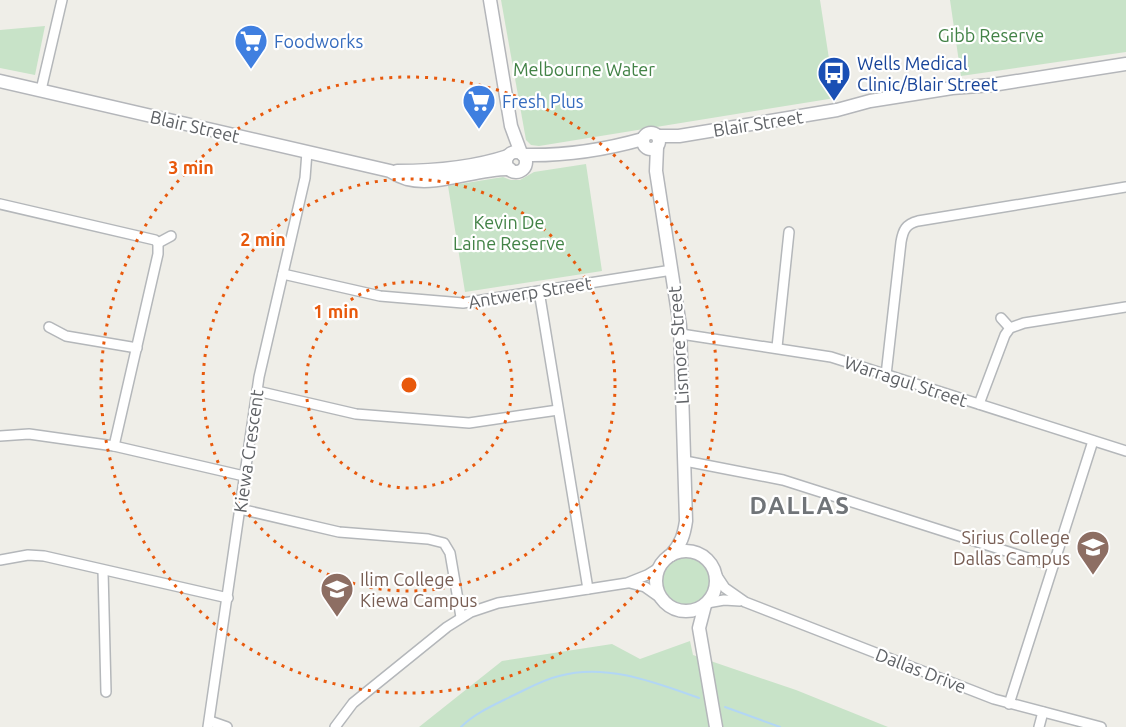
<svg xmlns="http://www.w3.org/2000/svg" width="1126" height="727" font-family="Ubuntu,sans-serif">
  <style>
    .green { fill: #c8e3c8 }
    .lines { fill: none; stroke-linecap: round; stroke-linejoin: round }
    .stream { stroke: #b2d6f4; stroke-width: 2 }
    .street-casing { stroke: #b4b7ba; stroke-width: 12 }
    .secondary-casing { stroke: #b4b6ba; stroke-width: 15 }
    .street { stroke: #fff; stroke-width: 9 }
    .secondary { stroke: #fff; stroke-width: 12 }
    .ring { fill: none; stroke: #e8590c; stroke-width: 3; stroke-dasharray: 3 6 }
    .labels { text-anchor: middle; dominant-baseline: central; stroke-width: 4.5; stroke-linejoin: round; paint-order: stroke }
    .park-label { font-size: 18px; fill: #428246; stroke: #fff }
    .shop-label { font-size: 18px; fill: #366cbe; stroke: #fff; text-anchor: start }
    .transit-label { font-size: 18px; fill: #164399; stroke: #fff; text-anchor: start }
    .street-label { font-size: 18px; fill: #5f6266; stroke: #fff }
    .education-label { font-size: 18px; fill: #785e54; stroke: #fff; text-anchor: end }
    .district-label { font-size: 24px; font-weight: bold; letter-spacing: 1.5px; fill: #707478; stroke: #fff }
    .centre { fill: #e8590c; stroke: #fff; stroke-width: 3 }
    .ring-label { font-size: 18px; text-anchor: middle; font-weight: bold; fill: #e8590c; stroke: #fff; stroke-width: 4.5; stroke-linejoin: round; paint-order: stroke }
  </style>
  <rect width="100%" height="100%" fill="#efeee8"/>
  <!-- green -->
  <g class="green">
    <path d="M501,0H820L835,98L539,146L531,145L526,140Z"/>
    <path d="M950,0H1126V52L961,76Z"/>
    <path d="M45,26L35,75L0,68V30Z"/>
    <path d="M586,164L602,271L465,292L448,186L503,177L511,180H520L534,172Z"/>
    <circle cx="686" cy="582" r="27"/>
    <path d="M690,641L693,655L796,690L888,727H419L502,661L612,644L640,659Z"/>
  </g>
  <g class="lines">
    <!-- stream -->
    <g class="stream">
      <path d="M725,707L780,727"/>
      <path d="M461,727C475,713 494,705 512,696C527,689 542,680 559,676C606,663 654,682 699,698"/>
    </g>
    <!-- street casing -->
    <g class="street-casing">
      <g id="street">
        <path d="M41,90L62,0"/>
        <path d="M0,204L155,240L158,243"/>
        <path d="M158,243L171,236"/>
        <path d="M283,274L380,296L463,303L672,270"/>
        <path d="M539,291L588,589"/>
        <path d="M1001,318L1010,328"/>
        <path d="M49,327L66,336L137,348"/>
        <path d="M681,334L831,357L1126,451"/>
        <path d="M777,347L789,232"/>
        <path d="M886,375L901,242C903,230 906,224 918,221L1126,187"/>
        <path d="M257,391L356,414L469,423L558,410"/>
        <path d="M979,404L1005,335L1010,328L1024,323L1126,307"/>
        <path d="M0,436L29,434L114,446L244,476"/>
        <path d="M114,446L158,254V243"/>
        <path d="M685,461L783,480L1053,566"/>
        <path d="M240,509L339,532L428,539L444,543L450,553L461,617"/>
        <path d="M0,560L28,555L44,556L228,598"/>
        <path d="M103,570L106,692"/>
        <path d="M715,573L725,588L745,602L994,699L1101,727"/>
        <path d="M630,583L645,587L662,599"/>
        <path d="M707,603L724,600L740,601"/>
        <path d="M1009,704L1093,441"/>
        <path d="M210,721L227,727"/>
        <path d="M208,727L259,377L305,178L307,152"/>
        <path d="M335,727L353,703L447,627L471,612L498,603L627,583L647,575L660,567"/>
        <path d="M1039,727L1043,712"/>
      </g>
    </g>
    <!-- secondary casing -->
    <g class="secondary-casing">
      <g id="secondary">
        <path d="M490,0L511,126L521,153"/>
        <path d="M0,81L390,171C395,174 401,177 407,179C438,187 477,168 510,169"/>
        <circle cx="651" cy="141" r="8"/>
        <path d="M658,136H679L837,110L870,101L952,88L992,85L1126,64"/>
        <path d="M657,147L656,171L680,326L686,521C684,535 681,544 671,555"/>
        <circle cx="516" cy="162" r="10"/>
        <path d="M523,155C563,156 604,150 643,139"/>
        <path d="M397,171C434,171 472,168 508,156"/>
        <circle cx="686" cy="581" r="30"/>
        <path d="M705,605L699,628L716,727"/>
      </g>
    </g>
    <!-- street -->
    <use href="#street" class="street"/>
    <!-- secondary -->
    <use href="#secondary" class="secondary"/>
  </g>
  <!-- distance rings -->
  <g class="ring">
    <circle cx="409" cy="385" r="103"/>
    <circle cx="409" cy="385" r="206"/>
    <circle cx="409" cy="385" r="308"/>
  </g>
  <!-- icons -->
  <defs>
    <g id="supermarket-pin" transform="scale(1.725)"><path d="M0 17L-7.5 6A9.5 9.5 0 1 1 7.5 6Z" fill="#3f7fe0" stroke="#fff"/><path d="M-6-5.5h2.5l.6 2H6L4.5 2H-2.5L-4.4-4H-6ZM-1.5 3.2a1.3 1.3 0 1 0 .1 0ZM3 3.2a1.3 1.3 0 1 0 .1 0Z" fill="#fff"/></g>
    <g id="bus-pin" transform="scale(1.725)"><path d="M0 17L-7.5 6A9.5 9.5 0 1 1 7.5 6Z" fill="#1a4fb4" stroke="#fff"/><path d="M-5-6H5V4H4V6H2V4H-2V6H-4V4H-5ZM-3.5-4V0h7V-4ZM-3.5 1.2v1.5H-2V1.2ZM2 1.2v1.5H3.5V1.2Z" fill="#fff"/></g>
    <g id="school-pin" transform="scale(1.725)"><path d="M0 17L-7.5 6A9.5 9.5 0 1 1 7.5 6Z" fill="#8d6e63" stroke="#fff"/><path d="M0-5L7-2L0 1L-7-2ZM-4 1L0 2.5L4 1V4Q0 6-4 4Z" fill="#fff"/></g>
  </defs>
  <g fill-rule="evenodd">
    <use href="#supermarket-pin" x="251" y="41"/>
    <use href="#bus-pin" x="834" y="73"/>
    <use href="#supermarket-pin" x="479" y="101"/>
    <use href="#school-pin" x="1093" y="547"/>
    <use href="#school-pin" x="337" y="589"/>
  </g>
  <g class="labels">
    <!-- park labels -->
    <g class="park-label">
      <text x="991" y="35">Gibb Reserve</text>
      <text x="584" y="69">Melbourne Water</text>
      <text x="509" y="222">Kevin De<tspan x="509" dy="21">Laine Reserve</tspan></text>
    </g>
    <!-- shop labels -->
    <g class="shop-label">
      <text x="274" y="41">Foodworks</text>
      <text x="502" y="101">Fresh Plus</text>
    </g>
    <!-- transit labels -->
    <g class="transit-label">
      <text x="857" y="63">Wells Medical<tspan x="857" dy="21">Clinic/Blair Street</tspan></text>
    </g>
    <!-- street labels -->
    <g class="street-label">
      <text transform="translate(758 123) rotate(-9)">Blair Street</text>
      <text transform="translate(195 126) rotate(13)">Blair Street</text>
      <text transform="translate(530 292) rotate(-9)">Antwerp Street</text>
      <text transform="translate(678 345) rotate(-94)">Lismore Street</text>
      <text transform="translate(906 381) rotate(18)">Warragul Street</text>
      <text transform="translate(248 451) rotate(-82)">Kiewa Crescent</text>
      <text transform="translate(921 670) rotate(21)">Dallas Drive</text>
    </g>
    <!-- education labels -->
    <g class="education-label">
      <text x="1070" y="537">Sirius College<tspan x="1070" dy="21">Dallas Campus</tspan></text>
      <text x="360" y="579" text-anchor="start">Ilim College<tspan x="360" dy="21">Kiewa Campus</tspan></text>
    </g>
    <!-- district labels -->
    <g class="district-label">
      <text x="800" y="505">DALLAS</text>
    </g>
  </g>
  <circle cx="409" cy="385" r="9" class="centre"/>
  <g class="ring-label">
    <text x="191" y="174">3 min</text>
    <text x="263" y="246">2 min</text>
    <text x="336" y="318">1 min</text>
  </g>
</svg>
